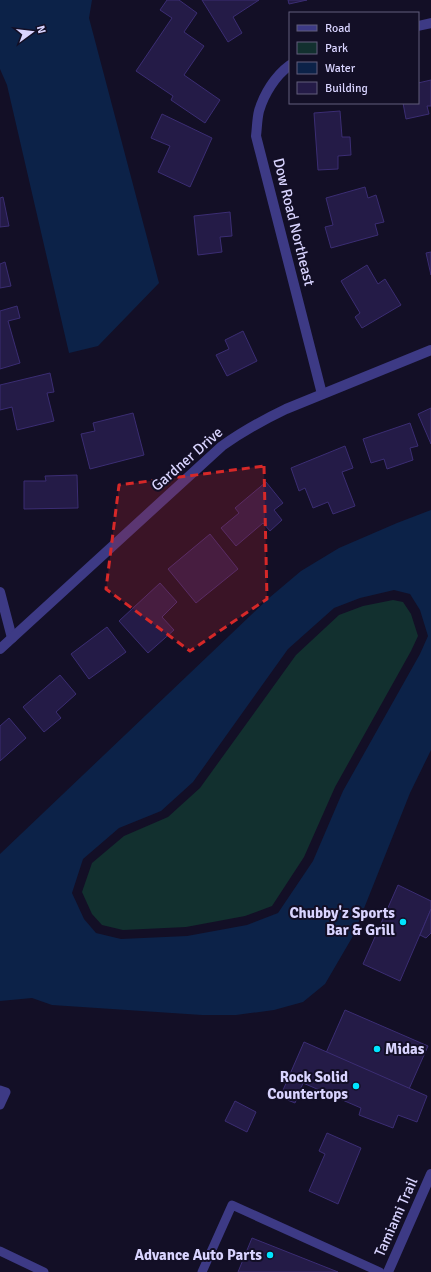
<svg xmlns="http://www.w3.org/2000/svg" width="431" height="1272" font-family="Signika,sans-serif">
  <style>
    .green { fill: #12302f }
    .water { fill: #0c2248; fill-rule: evenodd }
    .building { fill: #241b47; stroke: #3b2d73 }
    .lines { fill: none; stroke-linecap: round; stroke-linejoin: round }
    .lane { stroke: #3d3a85; stroke-width: 9 }
    .street { stroke: #3d3a85; stroke-width: 10 }
    .marked { fill: #d62828; fill-opacity: 0.2; stroke: #d62828; stroke-width: 3; stroke-dasharray: 8 5; stroke-linejoin: round }
    .poi-dot { fill: #00e5ff; stroke: #130f26; stroke-width: 1.5 }
    .labels { text-anchor: middle; dominant-baseline: central; stroke-width: 4; stroke-linejoin: round; paint-order: stroke }
    .street-label { font-size: 15px; fill: #d9d4ff; stroke: #130f26 }
    .poi-label { font-size: 15px; font-weight: bold; fill: #d9d4ff; stroke: #130f26; text-anchor: end }
  </style>
  <rect width="100%" height="100%" fill="#130f26"/>
  <!-- green -->
  <path class="green" d="M393,600L403,602L411,614L418,636L411,651L335,787L304,857L272,906L245,916L186,927L123,930L102,925L92,914L82,892L92,863L124,836L168,817L200,788L296,655L339,615L363,606Z"/>
  <!-- water -->
  <g class="water">
    <path d="M0,0H92L89,18L159,283L98,346L69,353L7,85L0,69Z"/>
    <path d="M431,510V750L410,793L353,936L325,984L303,1002L274,1010L236,1015H202L52,1005L32,998L0,1001V854L269,598L301,571L339,548L397,523ZM394,590L410,594L420,610L428,636L420,654L343,791L313,861L278,913L247,925L187,936L121,939L96,933L84,919L72,893L83,859L119,828L161,811L193,782L288,649L334,608L360,598Z"/>
  </g>
  <!-- building -->
  <g class="building">
    <path d="M167,0H179L197,13L184,32L204,46L184,75L220,100L205,123L171,100L173,96L136,71L172,18L160,10Z"/>
    <path d="M202,0H259L233,17L242,33L228,42Z"/>
    <path d="M288,0H307L289,4Z"/>
    <path d="M431,80V106H427L429,114L406,119L403,103H418V83Z"/>
    <path d="M340,111L342,137H350L351,155L338,156V169L318,170L314,113Z"/>
    <path d="M162,114L212,138L190,187L158,172L170,146L151,138Z"/>
    <path d="M365,187L368,198L376,195L384,222L375,224L378,235L331,248L325,227L333,225L326,198Z"/>
    <path d="M3,197L9,226L0,227V198Z"/>
    <path d="M230,212L232,236L220,237L222,252L198,255L194,216Z"/>
    <path d="M431,252V275L426,253Z"/>
    <path d="M5,262L11,286L0,288V264Z"/>
    <path d="M367,265L378,284L385,279L401,305L362,328L355,317L360,313L341,281Z"/>
    <path d="M17,306L20,318L8,321L20,363L0,369V311Z"/>
    <path d="M243,331L257,361L227,376L216,355L229,349L225,340Z"/>
    <path d="M50,373L54,392L47,393L54,421L17,430L12,407L0,410V385Z"/>
    <path d="M431,408V444L418,414Z"/>
    <path d="M133,413L144,455L90,469L81,434L95,431L93,423Z"/>
    <path d="M410,423L418,446L410,448L413,460L387,469L384,459L371,463L363,439Z"/>
    <path d="M345,446L353,468L342,472L355,506L333,514L328,502L313,508L305,488L299,491L291,468Z"/>
    <path d="M77,475L78,508L24,509V481H46L45,476Z"/>
    <path d="M266,482L283,503L274,510L282,520L270,531L263,523L236,546L221,528L239,513L235,508Z"/>
    <path d="M210,534L238,569L196,603L168,569Z"/>
    <path d="M160,583L177,602L162,617L174,630L148,653L119,621Z"/>
    <path d="M107,627L126,652L89,679L71,654Z"/>
    <path d="M60,675L76,694L56,712L61,718L44,732L23,707Z"/>
    <path d="M9,718L26,738L0,761V726Z"/>
    <path d="M398,885L431,901V909L400,981L363,964Z"/>
    <path d="M431,909V933L426,938L420,935Z"/>
    <path d="M345,1010L428,1046L409,1089L326,1053Z"/>
    <path d="M304,1042L427,1096L417,1122L398,1115L393,1128L359,1115L361,1108L303,1083L295,1103L280,1097Z"/>
    <path d="M235,1101L256,1112L247,1132L225,1121Z"/>
    <path d="M327,1133L361,1148L338,1204L309,1191L325,1154L319,1151Z"/>
    <path d="M252,1238L338,1272H238Z"/>
  </g>
  <g class="lines">
    <!-- lane -->
    <g class="lane">
      <path d="M0,1090L6,1092L0,1105"/>
      <path d="M0,1251L44,1272"/>
      <path d="M202,1272L232,1205L380,1272"/>
    </g>
    <!-- street -->
    <g class="street">
      <path d="M418,26L431,23"/>
      <path d="M290,65C275,76 264,94 259,111C257,119 257,128 256,136L322,394"/>
      <path d="M0,592L12,638"/>
      <path d="M0,649L222,446C243,431 263,420 286,409L431,350"/>
      <path d="M388,1272L431,1174"/>
    </g>
  </g>
  <!-- marked area -->
  <path class="marked" d="M264,466L267,599L190,651L106,589L119,485Z"/>
  <!-- markers -->
  <g class="poi-dot">
    <circle cx="403" cy="922" r="4"/>
    <circle cx="377" cy="1049" r="4"/>
    <circle cx="356" cy="1086" r="4"/>
    <circle cx="270" cy="1255" r="4"/>
  </g>
  <g class="labels">
    <!-- street labels -->
    <g class="street-label">
      <text transform="translate(294 222) rotate(76)">Dow Road Northeast</text>
      <text transform="translate(187 459) rotate(-41)">Gardner Drive</text>
      <text transform="translate(396 1217) rotate(-66)">Tamiami Trail</text>
    </g>
    <!-- poi labels -->
    <g class="poi-label">
      <text x="395" y="913">Chubby'z Sports<tspan x="395" dy="17">Bar &amp; Grill</tspan></text>
      <text x="385" y="1049" text-anchor="start">Midas</text>
      <text x="348" y="1077">Rock Solid<tspan x="348" dy="17">Countertops</tspan></text>
      <text x="262" y="1255">Advance Auto Parts</text>
    </g>
  </g>
  <!-- legend -->
  <rect x="289" y="12" width="130" height="92" fill="#130f26" stroke="#625e7d"/>
  <rect x="297" y="25" width="20" height="6" fill="#3d3a85" stroke="#625e7d"/>
  <text x="325" y="32" font-size="12" fill="#d9d4ff">Road</text>
  <rect x="297" y="42" width="20" height="12" fill="#12302f" stroke="#625e7d"/>
  <text x="325" y="52" font-size="12" fill="#d9d4ff">Park</text>
  <rect x="297" y="62" width="20" height="12" fill="#0c2248" stroke="#625e7d"/>
  <text x="325" y="72" font-size="12" fill="#d9d4ff">Water</text>
  <rect x="297" y="82" width="20" height="12" fill="#241b47" stroke="#625e7d"/>
  <text x="325" y="92" font-size="12" fill="#d9d4ff">Building</text>
  <!-- north arrow -->
  <g transform="translate(32 32) rotate(75)" stroke="#130f26" stroke-width="3" paint-order="stroke">
  <path d="M0-3L7 15L0 10L-7 15Z" fill="#d9d4ff"/>
  <text y="-6" font-size="11" font-weight="bold" text-anchor="middle" fill="#d9d4ff">N</text>
  </g>
</svg>
